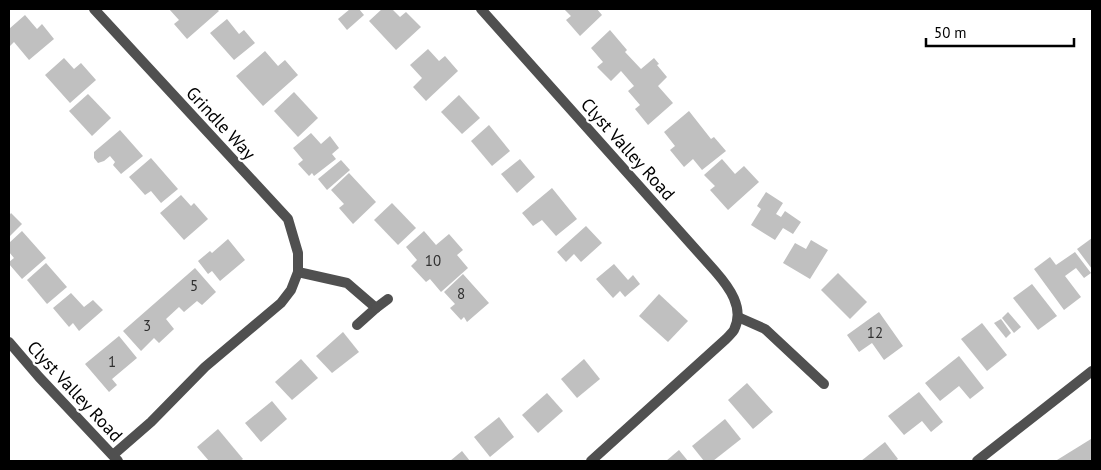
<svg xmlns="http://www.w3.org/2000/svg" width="1101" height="470" font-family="'PT Sans',sans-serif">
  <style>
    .building { fill: #c0c0c0 }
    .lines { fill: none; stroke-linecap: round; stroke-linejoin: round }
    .minor { stroke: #505050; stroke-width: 10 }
    .labels { text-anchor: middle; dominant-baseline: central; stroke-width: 4.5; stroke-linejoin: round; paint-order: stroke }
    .number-label { font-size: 15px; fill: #303030 }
    .street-label { font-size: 18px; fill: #000; stroke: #fff }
  </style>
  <rect width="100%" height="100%" fill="#fff"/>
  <!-- building -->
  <g class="building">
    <path d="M169,9H217L219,11L187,39L174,24L179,20Z"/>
    <path d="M350,9H359L364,15L347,30L338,19Z"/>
    <path d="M382,9H392L400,17L406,12L421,27L396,50L369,21Z"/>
    <path d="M564,9H597L602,15L580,36L566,20L571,16Z"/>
    <path d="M25,15L37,29L42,24L54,39L29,60L14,42L10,46L9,45V29Z"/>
    <path d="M227,19L239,34L244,30L255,43L234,60L210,33Z"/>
    <path d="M610,30L627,50L625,52L641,69L654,58L659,64L657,65L667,77L658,86L673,103L648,125L635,109L640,105L628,91L634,86L621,71L611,81L597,67L603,62L591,48Z"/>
    <path d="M428,49L439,61L445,56L458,71L426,101L413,87L422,78L410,65Z"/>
    <path d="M265,51L278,66L285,60L298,75L263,106L236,76Z"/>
    <path d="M64,58L74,69L81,63L96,80L70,103L45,75Z"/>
    <path d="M294,92L318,118L298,137L274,111Z"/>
    <path d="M88,94L111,118L92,136L69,111Z"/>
    <path d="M459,95L480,118L462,134L441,112Z"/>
    <path d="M689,111L711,139L714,137L726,151L702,170L693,159L684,167L670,150L675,146L664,132Z"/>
    <path d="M489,125L510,151L492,166L471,141Z"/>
    <path d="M120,130L143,156L121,174L113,165L115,162L110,156L104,161L98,163L94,158V152Z"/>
    <path d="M311,133L321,144L330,136L339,148L332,154L336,159L314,176L312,173L309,176L298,164L303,160L293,148Z"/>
    <path d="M151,158L178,189L161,203L151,191L145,195L129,177Z"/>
    <path d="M520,159L535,177L517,193L501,174Z"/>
    <path d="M722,159L735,174L744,166L759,182L728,210L710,190L715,186L704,175Z"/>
    <path d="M341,160L350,170L327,190L318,179Z"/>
    <path d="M349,173L376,202L353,224L339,208L344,204L331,190Z"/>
    <path d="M552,188L577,219L556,236L542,220L533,226L522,213Z"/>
    <path d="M766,192L783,203L776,214L781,217L785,211L801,222L793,234L783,228L775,240L751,225L761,209L757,206Z"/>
    <path d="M181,195L191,206L194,203L208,219L184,240L160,213Z"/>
    <path d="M392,203L416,228L398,245L374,220Z"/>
    <path d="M11,213L22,224L10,236L9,235V216Z"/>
    <path d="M586,226L602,243L581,262L574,254L566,262L557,252Z"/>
    <path d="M22,231L46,258L22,279L9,264V262L14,258L9,252V243Z"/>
    <path d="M424,231L436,245L449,234L463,250L457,255L468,268L441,292L430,279L426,282L411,266L417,260L406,247Z"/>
    <path d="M1092,238V269L1077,249Z"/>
    <path d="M228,239L245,260L220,281L212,271L208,274L198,261L210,251L212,253Z"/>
    <path d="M811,240L828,250L810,279L783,263L795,243L806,249Z"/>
    <path d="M1075,252L1091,273L1084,278L1076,268L1065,276L1081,297L1064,310L1034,269L1050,257L1056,265Z"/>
    <path d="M46,263L67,287L47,304L27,280Z"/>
    <path d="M614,264L628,280L633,275L640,284L625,297L620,291L613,298L596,279Z"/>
    <path d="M195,268L216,292L202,305L197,301L184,312L179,307L166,319L174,329L159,343L154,338L141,351L123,331Z"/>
    <path d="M838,273L867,302L850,319L821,290Z"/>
    <path d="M463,274L489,303L467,322L464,317L461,320L450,308L455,304L444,292Z"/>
    <path d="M1032,284L1057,316L1038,330L1013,298Z"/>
    <path d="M71,293L84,307L93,300L103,310L79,331L73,323L69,327L53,308Z"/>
    <path d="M659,294L688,321L668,342L639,316Z"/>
    <path d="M879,312L903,346L884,360L872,343L859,352L847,335Z"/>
    <path d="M1008,312L1021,327L1014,333L1002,318Z"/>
    <path d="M1001,319L1011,333L1006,338L994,323Z"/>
    <path d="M982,323L1007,355L987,371L961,339Z"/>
    <path d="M343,332L359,352L332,373L316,356Z"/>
    <path d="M119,336L137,358L112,379L117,385L109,392L85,364Z"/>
    <path d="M959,356L984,388L970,399L959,386L940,401L925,383Z"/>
    <path d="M301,359L318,378L292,400L275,382Z"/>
    <path d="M584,359L600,379L577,398L561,379Z"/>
    <path d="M747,383L773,412L753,429L728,400Z"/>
    <path d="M919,392L943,422L931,432L922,421L904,435L888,416Z"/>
    <path d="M547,393L563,411L538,433L522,415Z"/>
    <path d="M272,401L287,419L261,442L245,423Z"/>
    <path d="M499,417L514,437L490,457L474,437Z"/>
    <path d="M725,419L741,439L713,461H704L692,446Z"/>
    <path d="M218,429L243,459L240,461H209L197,447Z"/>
    <path d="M1091,439L1092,441V461H1058L1057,460Z"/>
    <path d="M885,442L898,459L895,461H861Z"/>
    <path d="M679,450L688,461H666Z"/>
    <path d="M462,451L470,461H450Z"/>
  </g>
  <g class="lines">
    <!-- minor -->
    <g class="minor">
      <path d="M94,9L288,219L298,253V272L291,290L281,303L205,367L151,422L113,455"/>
      <path d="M481,9L715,271C729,287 745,308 734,330C732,333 729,336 726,339L591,461"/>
      <path d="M298,272L347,283L376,308L357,325"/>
      <path d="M376,308L388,299"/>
      <path d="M738,317L765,329L824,384"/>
      <path d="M9,342L39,377L118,461"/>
      <path d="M977,461L1092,371"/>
    </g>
  </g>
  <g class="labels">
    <!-- number labels -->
    <g class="number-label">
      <text x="433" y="260">10</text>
      <text x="194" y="285">5</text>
      <text x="461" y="293">8</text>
      <text x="147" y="325">3</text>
      <text x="875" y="332">12</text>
      <text x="112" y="361">1</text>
    </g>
    <!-- street labels -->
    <g class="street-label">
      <text transform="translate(221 123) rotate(47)">Grindle Way</text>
      <text transform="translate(628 149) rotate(48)">Clyst Valley Road</text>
      <text transform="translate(75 391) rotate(47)">Clyst Valley Road</text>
    </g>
  </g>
  <!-- border -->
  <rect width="1101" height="470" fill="none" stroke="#000000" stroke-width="20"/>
  <!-- scale -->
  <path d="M926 38v8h148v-8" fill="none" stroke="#000000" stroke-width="2.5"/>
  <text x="934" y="38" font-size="15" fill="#000000" stroke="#ffffff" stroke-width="4" paint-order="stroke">50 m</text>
</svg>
